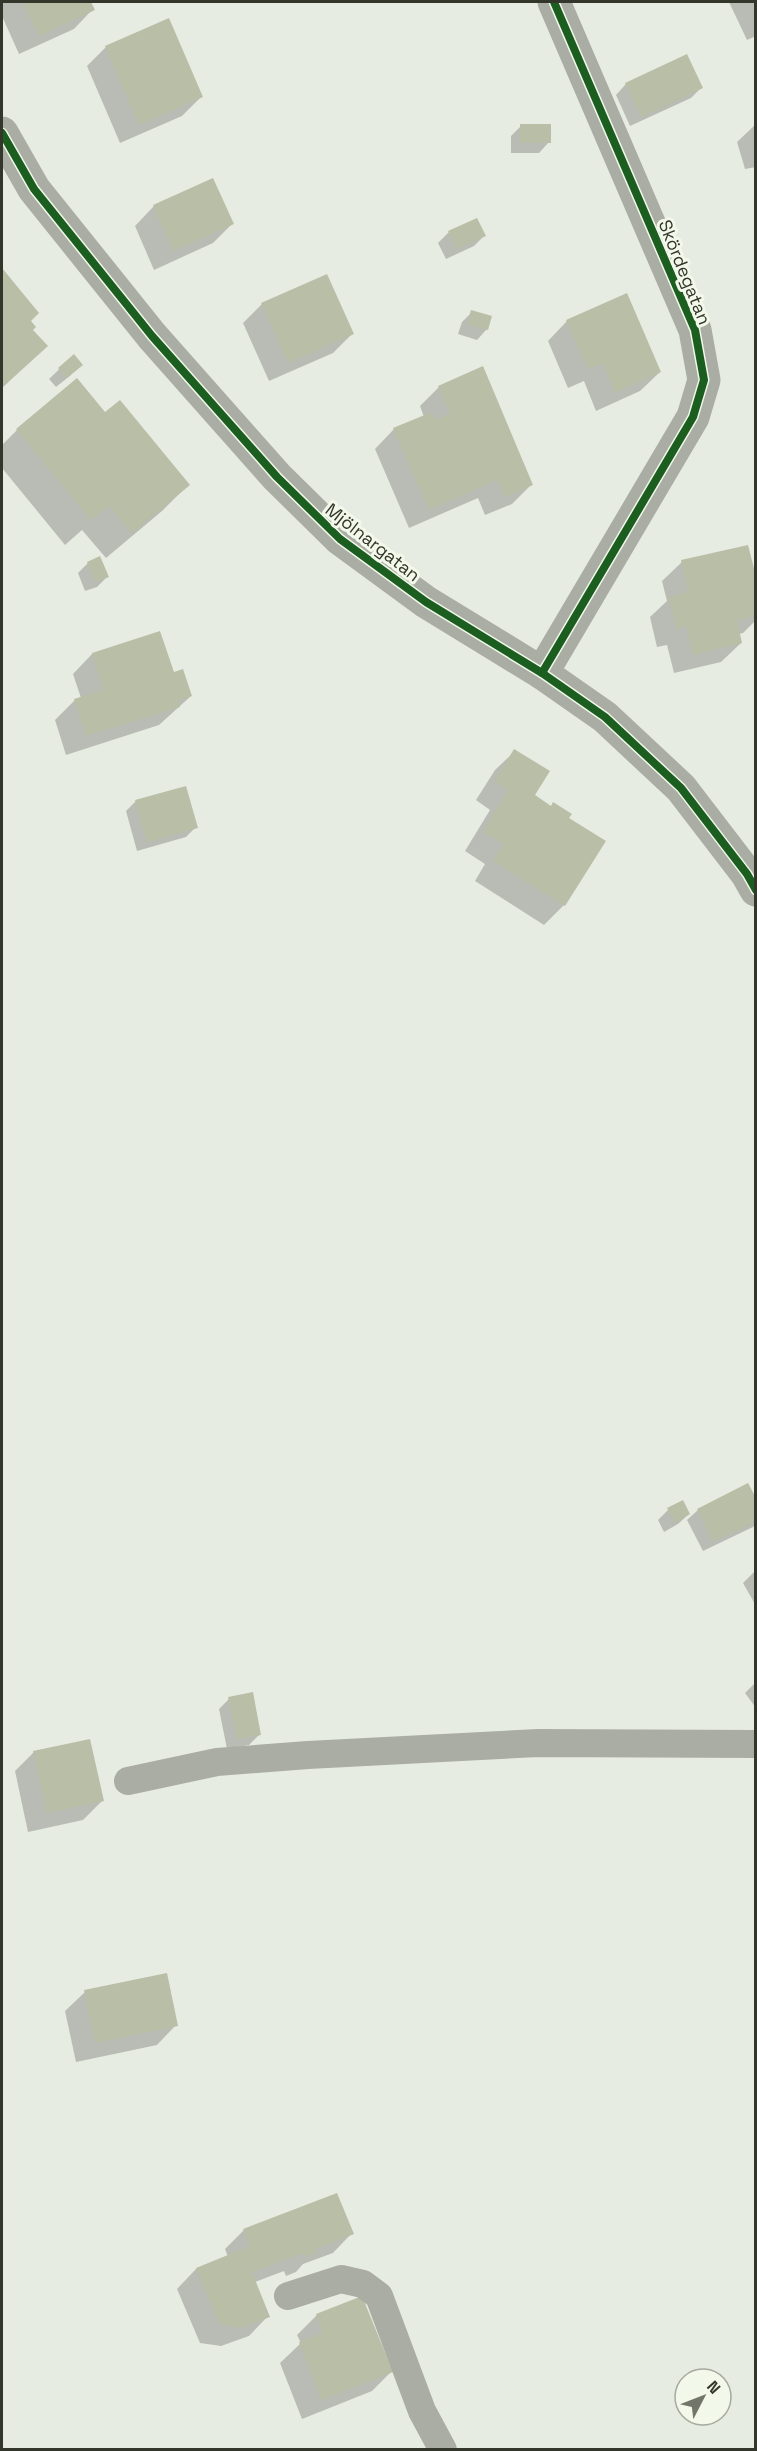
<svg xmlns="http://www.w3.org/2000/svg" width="757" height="2451" font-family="'Space Grotesk',sans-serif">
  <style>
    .shadow { fill: #0003 }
    .building { fill: #b9bea6 }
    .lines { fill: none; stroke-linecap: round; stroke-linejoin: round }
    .service { stroke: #aaada4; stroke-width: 28 }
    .minor { stroke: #aaada4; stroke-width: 33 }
    .cycleway-casing { stroke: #f2f8ea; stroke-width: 11 }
    .cycleway { stroke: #1b5e20; stroke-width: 8 }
    .labels { text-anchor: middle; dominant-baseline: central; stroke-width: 6; stroke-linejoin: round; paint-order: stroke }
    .street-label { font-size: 18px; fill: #33362a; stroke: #f2f8ea }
  </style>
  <rect width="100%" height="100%" fill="#e7ece2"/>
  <!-- shadow -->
  <g class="shadow">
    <path d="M2,2H90L93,9L74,29L19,54L2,16Z"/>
    <path d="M729,2H756V36L747,40Z"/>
    <path d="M106,47L201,97L182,116L120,143L87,66Z"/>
    <path d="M626,84L701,88L691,98L630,126L616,95Z"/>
    <path d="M756,124V167L745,169L737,142Z"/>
    <path d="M521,126L549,142L539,153H511V136Z"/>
    <path d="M154,206L232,224L213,243L154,270L135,226Z"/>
    <path d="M477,220L484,236L474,246L446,259L438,243L449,232Z"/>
    <path d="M2,271L37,313L29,321L31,330L46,346L2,388Z"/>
    <path d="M262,304L352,334L333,353L269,381L243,323Z"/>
    <path d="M472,312L487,329L477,340L458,334L462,322Z"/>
    <path d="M567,321L660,372L640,391L596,411L584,381L568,388L548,341Z"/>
    <path d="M73,356L71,375L56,387L49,379Z"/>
    <path d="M439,387L531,485L512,504L485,515L478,498L409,528L375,449L394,429L424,417L420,406Z"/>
    <path d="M105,414L188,485L162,511L106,558L82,530L65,545L2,468V445L17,430Z"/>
    <path d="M682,562L756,582V620L743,633L739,634L741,643L721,662L674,673L667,645L657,647L650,617L667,601L662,581Z"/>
    <path d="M88,563L107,577L97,587L85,591L78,573Z"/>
    <path d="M159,633L173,674L191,696L159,725L66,755L55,720L74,701L81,698L73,674L92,654Z"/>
    <path d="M515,751L533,796L603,842L564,905L544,925L475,881L485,864L465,851L490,810L476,800L495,770Z"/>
    <path d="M136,801L196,827L186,837L137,851L126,811Z"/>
    <path d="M756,1502V1524L753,1527L703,1551L687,1520L698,1510Z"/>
    <path d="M668,1510L689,1514L678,1524L664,1532L658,1520Z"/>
    <path d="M756,1570V1606L743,1583Z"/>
    <path d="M755,1683H756V1708L745,1693Z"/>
    <path d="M229,1699L260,1734L249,1745L227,1749L219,1709Z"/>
    <path d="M34,1752L102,1801L83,1820L28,1832L15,1771Z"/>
    <path d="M85,1992L176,2025L157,2045L76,2062L65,2011Z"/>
    <path d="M244,2230L352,2233L333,2253L303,2264L296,2272L286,2276L284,2271L255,2282L268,2316L249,2336L221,2346L200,2343L177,2289L196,2269L228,2257L225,2249Z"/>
    <path d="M317,2315L391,2372L372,2391L302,2419L280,2363L301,2343L297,2335Z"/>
  </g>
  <!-- building -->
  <g class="building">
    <path d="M23,2H91L95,10L39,36Z"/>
    <path d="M169,18L203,97L139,125L105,46Z"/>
    <path d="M687,54L703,88L641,117L625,83Z"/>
    <rect x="520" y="124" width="31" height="19"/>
    <path d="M213,178L234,224L173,251L153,205Z"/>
    <path d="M477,218L486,236L456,249L448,231Z"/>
    <path d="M2,268L39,313L31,321L36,327L33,330L48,346L5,385L2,382Z"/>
    <path d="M327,274L354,334L288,363L261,303Z"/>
    <path d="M627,293L661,372L615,393L603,363L588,369L566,320Z"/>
    <path d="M471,310L492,316L488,330L467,324Z"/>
    <path d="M74,354L83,365L67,378L58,368Z"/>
    <path d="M483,366L533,485L505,497L497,480L429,510L393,428L432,412L436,420L450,414L438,386Z"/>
    <path d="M77,378L105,412L120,400L190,485L132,533L109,506L91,520L16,429Z"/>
    <path d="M748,545L756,576V616L737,620L742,643L693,655L686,626L676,629L669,597L688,592L681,560Z"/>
    <path d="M100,556L109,577L95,582L87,562Z"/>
    <path d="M160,631L174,672L183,669L192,696L178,701L180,707L86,736L74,699L103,690L92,653Z"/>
    <path d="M514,749L550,771L535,795L551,806L553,802L572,814L569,818L606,841L565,906L493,861L504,844L483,832L508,790L495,781Z"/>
    <path d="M186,786L198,828L147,842L135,800Z"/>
    <path d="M748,1483L756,1498V1521L713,1542L697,1509Z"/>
    <path d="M683,1500L690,1514L675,1523L667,1508Z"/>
    <path d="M253,1692L261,1735L237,1739L228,1697Z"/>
    <path d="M90,1739L104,1801L47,1813L33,1751Z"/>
    <path d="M167,1973L178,2026L95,2043L84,1990Z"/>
    <path d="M337,2193L354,2234L316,2249L317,2253L305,2257L303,2253L252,2272L270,2317L241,2328L219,2324L196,2268L250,2246L243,2229Z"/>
    <path d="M362,2296L393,2372L321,2400L299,2342L323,2333L316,2314Z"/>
  </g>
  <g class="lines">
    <!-- service -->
    <g class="service">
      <path d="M128,1781L217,1762L308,1755L538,1743L756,1744"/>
      <path d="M288,2296L341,2279L363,2284L379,2296L422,2411L443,2450"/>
    </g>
    <!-- minor -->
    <g class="minor">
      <path d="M2,133L34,189L152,336L277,477L340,539L426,602L542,673L605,717L681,788L747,874L756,890"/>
      <path d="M542,673L693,417L704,380L695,330L554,2"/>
    </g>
    <!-- cycleway casing -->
    <g class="cycleway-casing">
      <g id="cycleway">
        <path d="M2,133L34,189L152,336L277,477L340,539L426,602L542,673L605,717L681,788L747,874L756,890"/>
        <path d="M542,673L693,417L704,380L695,330L554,2"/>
      </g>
    </g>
    <!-- cycleway -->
    <use href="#cycleway" class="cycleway"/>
  </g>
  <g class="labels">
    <!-- street labels -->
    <g class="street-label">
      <text transform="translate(685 272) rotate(68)">Skördegatan</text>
      <text transform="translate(373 542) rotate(38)">Mjölnargatan</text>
    </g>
  </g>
  <!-- border -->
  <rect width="757" height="2451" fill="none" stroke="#33362a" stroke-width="6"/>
  <!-- north arrow -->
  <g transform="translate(703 2397) rotate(48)"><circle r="28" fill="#f2f8ea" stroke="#a6aa9d" stroke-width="1.5"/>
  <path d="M0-4.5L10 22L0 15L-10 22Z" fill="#72766a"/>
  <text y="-9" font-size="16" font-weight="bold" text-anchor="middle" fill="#33362a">N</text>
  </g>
</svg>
